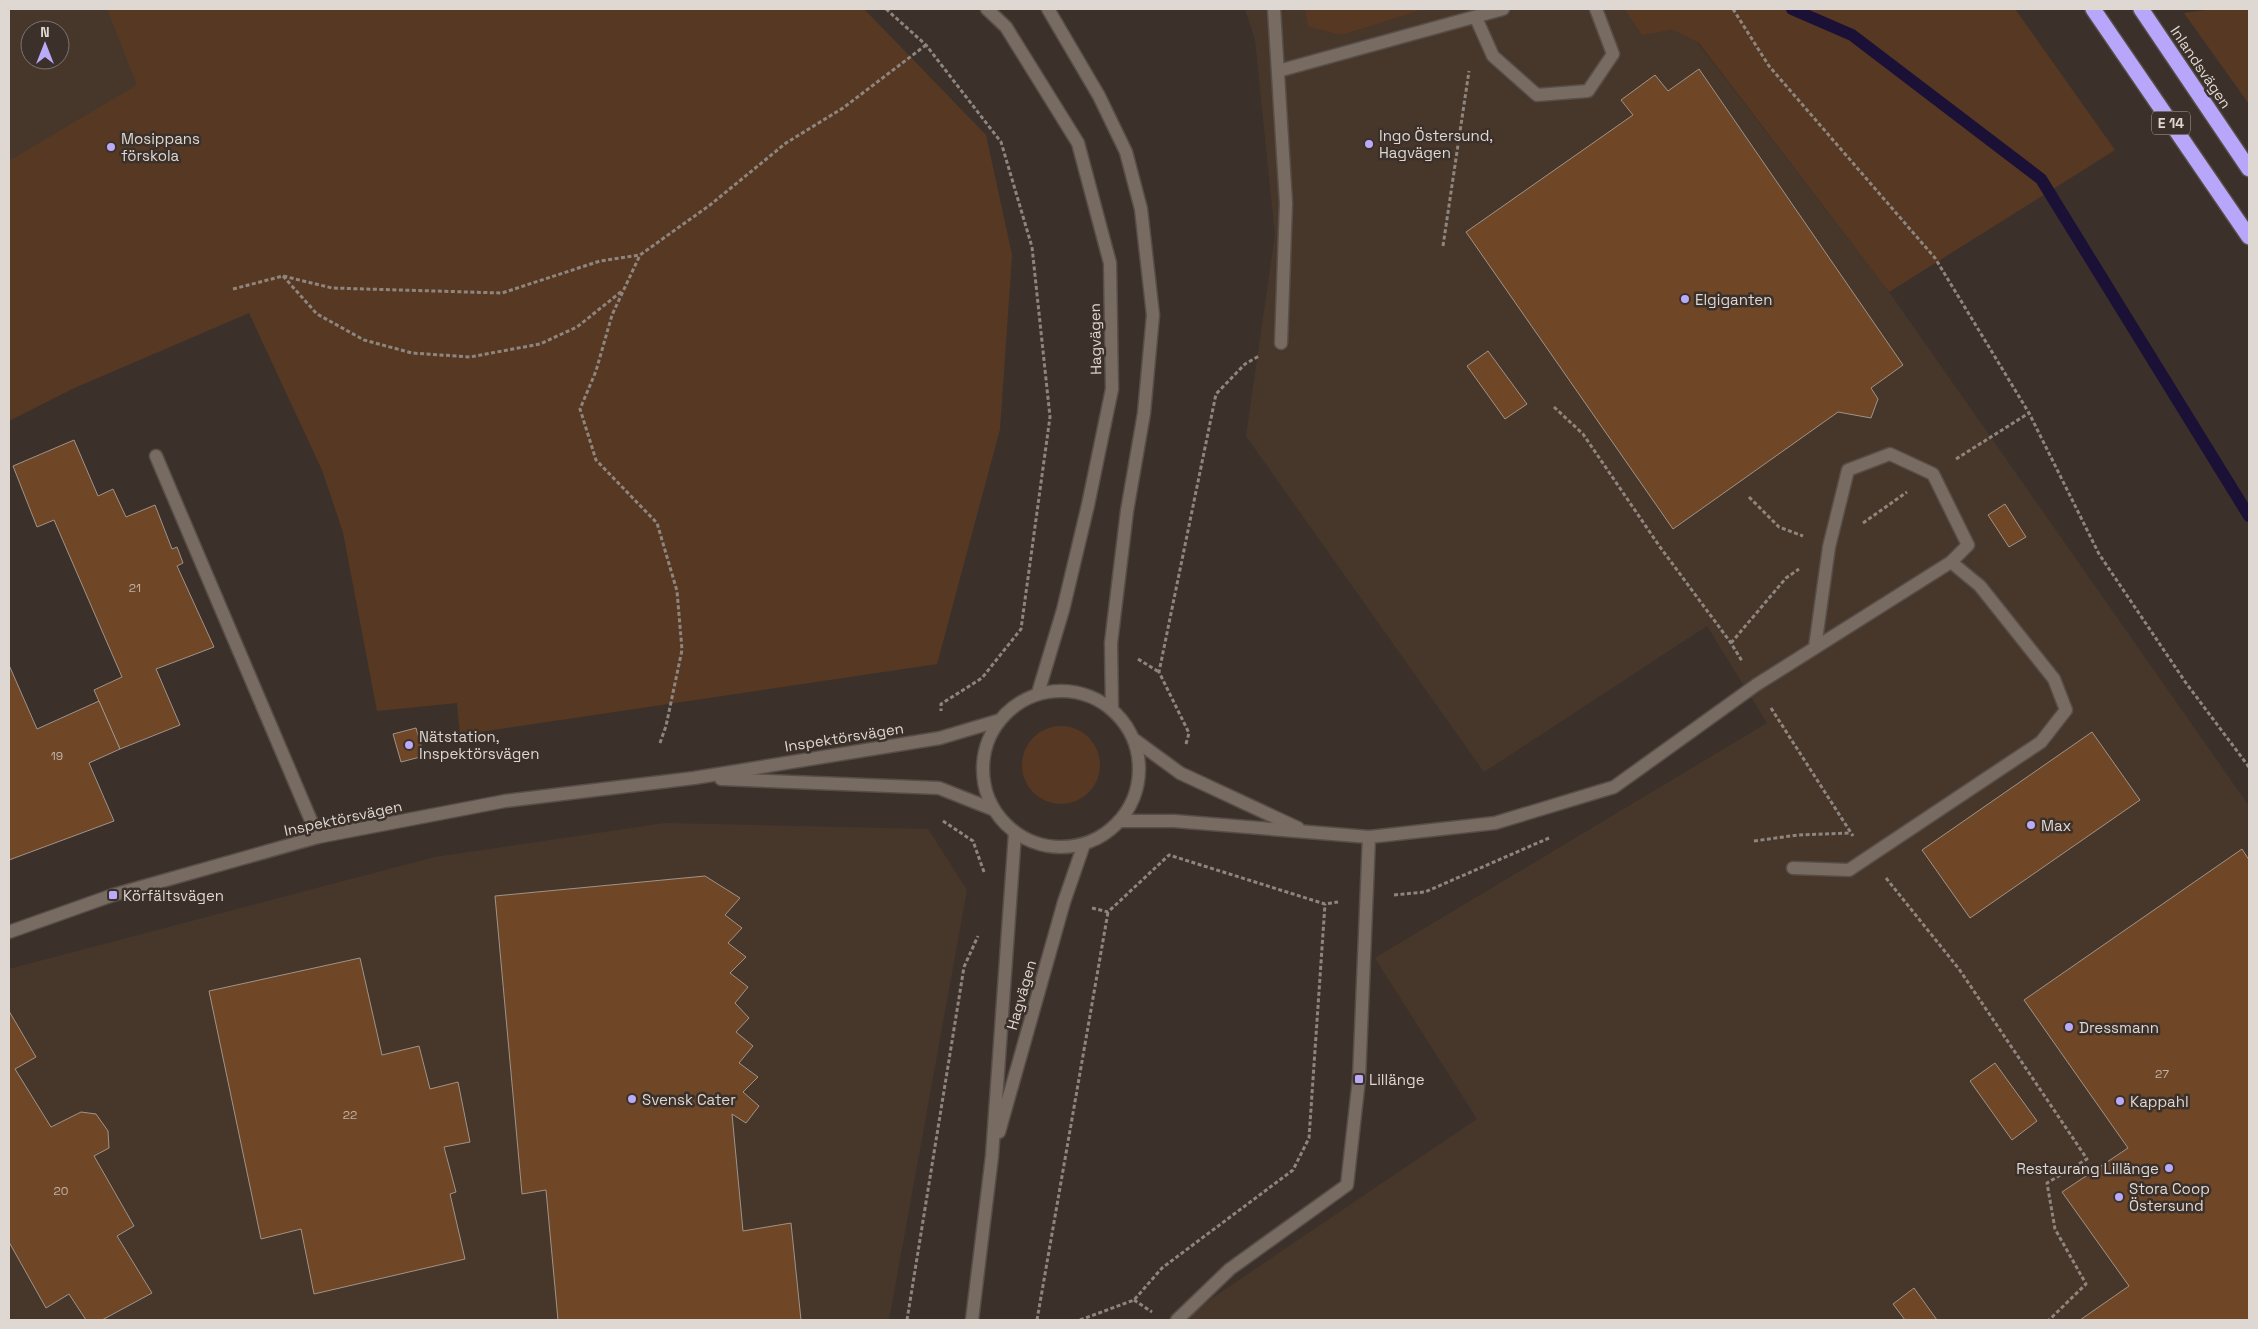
<svg xmlns="http://www.w3.org/2000/svg" width="2258" height="1329" font-family="'Space Grotesk',sans-serif">
  <style>
    .built { fill: #47372b; fill-rule: evenodd }
    .green { fill: #573923 }
    .lines { fill: none; stroke-linecap: round; stroke-linejoin: round }
    .stream { stroke: #1b1036; stroke-width: 12 }
    .building { fill: #6f4727; stroke: #a09389 }
    .minor-casing { stroke: #574e48; stroke-width: 15 }
    .highway-casing { stroke: #574e48; stroke-width: 18 }
    .path { stroke: #8e857f; stroke-width: 3; stroke-dasharray: 4 2.5; stroke-linecap: butt }
    .minor { stroke: #776b62; stroke-width: 12 }
    .highway { stroke: #b7a6fa; stroke-width: 15 }
    .poi-dot { fill: #b9abf7; stroke: #3c312a; stroke-width: 2 }
    .labels { text-anchor: middle; dominant-baseline: central; stroke-width: 5; stroke-linejoin: round; paint-order: stroke }
    .number-label { font-size: 12px; fill: #c2b3a7 }
    .shield { fill: #3c312a; stroke: #ada5a0; stroke-width: 1 }
    .shield-label { font-size: 14px; font-weight: bold; fill: #ded7d2 }
    .street-label { font-size: 15px; fill: #ded7d2; stroke: #3c312a }
    .poi-label { font-size: 15px; fill: #ded7d2; stroke: #3c312a; text-anchor: start }
  </style>
  <rect width="100%" height="100%" fill="#3c312a"/>
  <!-- built -->
  <g class="built">
    <path d="M9,9H165L243,233L9,344ZM30,30H60V60H30Z"/>
    <path d="M1245,9H1305L1308,27L1342,35L1424,9H1624L1642,35L1672,30L1698,43L1889,292L2249,806V1320H1180L1477,1119L1375,958L1767,723L1707,626L1484,772L1246,436L1275,235L1255,40Z"/>
    <path d="M665,823L928,829L967,890L889,1320H9V969L435,857Z"/>
  </g>
  <!-- green -->
  <g class="green">
    <path d="M107,9H864L986,135L1012,255L1000,429L937,664L460,735L457,703L377,711L343,532L322,470L249,313L72,389L9,421V161L137,85Z"/>
    <path d="M1305,9H1424L1342,35L1308,27Z"/>
    <path d="M1624,9H2015L2115,150L1889,292L1699,43L1672,30L1642,35Z"/>
    <path d="M2213,9H2249V104L2184,13Z"/>
    <circle cx="1061" cy="765" r="39"/>
  </g>
  <g class="lines">
    <!-- stream -->
    <path class="stream" d="M1792,9L1852,35L2041,179L2249,516"/>
  </g>
  <!-- building -->
  <g class="building">
    <path d="M1699,69L1903,365L1871,388L1878,399L1871,418L1838,412L1673,529L1466,232L1633,115L1621,100L1655,75L1668,91Z"/>
    <path d="M1488,351L1527,404L1505,419L1467,366Z"/>
    <path d="M74,440L98,496L113,489L126,517L155,505L172,549L177,547L183,563L177,566L214,647L156,669L180,725L120,749L94,690L122,677L54,520L37,527L13,466Z"/>
    <path d="M2005,504L2026,537L2009,547L1988,515Z"/>
    <path d="M9,665L37,729L99,701L120,749L89,763L114,821L9,860Z"/>
    <path d="M416,728L424,756L401,762L393,734Z"/>
    <path d="M2092,732L2140,800L1970,918L1922,850Z"/>
    <path d="M2242,849L2249,860V1320H2080L2129,1286L2062,1192L2128,1148L2024,1000Z"/>
    <path d="M705,876L740,898L725,915L742,928L728,943L746,957L730,973L748,987L735,1003L749,1018L736,1032L753,1046L739,1063L758,1077L743,1092L759,1106L746,1123L732,1114L743,1231L791,1223L801,1320H558L546,1190L522,1194L495,896Z"/>
    <path d="M360,958L382,1055L419,1046L430,1089L458,1082L470,1142L444,1147L456,1192L450,1194L465,1259L314,1294L301,1229L261,1239L209,991Z"/>
    <path d="M9,1011L36,1057L15,1069L51,1127L81,1112L96,1114L108,1131L109,1148L94,1156L134,1226L117,1236L152,1293L102,1320H86L69,1294L46,1308L9,1242Z"/>
    <path d="M1995,1063L2037,1121L2012,1140L1970,1081Z"/>
    <path d="M1914,1288L1937,1320H1905L1893,1304Z"/>
  </g>
  <g class="lines">
    <!-- minor casing -->
    <g class="minor-casing">
      <g id="minor">
        <path d="M987,9L1006,27L1078,143L1110,263L1112,389L1088,505L1063,610L1038,693"/>
        <path d="M1048,9L1099,96L1126,152L1141,209L1153,315L1144,413L1127,511L1111,643L1112,708"/>
        <path d="M1274,9L1286,203L1281,343"/>
        <path d="M1476,18L1493,56L1537,95L1588,91L1613,54L1596,9"/>
        <path d="M1278,71L1503,9"/>
        <path d="M156,456L318,837"/>
        <circle cx="1061" cy="769" r="78"/>
        <path d="M1135,740L1180,773L1298,828"/>
        <path d="M721,779L939,788L992,809"/>
        <path d="M1119,821H1174L1369,837L1495,823L1614,787L1756,685L1951,562L1968,545L1933,474L1890,454L1848,470L1829,547L1815,647"/>
        <path d="M1793,868L1849,870L2041,742L2066,710L2054,679L1980,586L1951,562"/>
        <path d="M9,932L113,895L318,837L505,801L694,778L940,738L997,721"/>
        <path d="M999,1132L1064,902L1084,844"/>
        <path d="M972,1320L992,1156L1015,833"/>
        <path d="M1177,1320L1230,1269L1347,1185L1359,1079L1369,837"/>
      </g>
    </g>
    <!-- highway casing -->
    <g class="highway-casing">
      <g id="highway">
        <path d="M2093,9L2249,237"/>
        <path d="M2141,9L2249,169"/>
      </g>
    </g>
    <!-- path -->
    <g class="path">
      <path d="M886,9L926,45L1001,142L1032,247L1050,417L1021,629L982,678L941,704V711"/>
      <path d="M1733,9L1769,66L1935,258L2029,413L2099,554L2186,683L2249,767"/>
      <path d="M1443,246L1469,71"/>
      <path d="M283,276L317,314L364,340L412,353L470,357L540,344L577,327L622,291"/>
      <path d="M233,289L283,276L332,288L502,293L600,261L640,255"/>
      <path d="M1554,407L1583,434L1660,547L1731,643L1742,661"/>
      <path d="M1956,459L2029,413"/>
      <path d="M1749,497L1779,527L1803,536"/>
      <path d="M1863,523L1907,492"/>
      <path d="M1731,643L1786,578L1799,569"/>
      <path d="M1138,659L1159,672"/>
      <path d="M1771,708L1853,836"/>
      <path d="M660,743L666,726L682,650L677,591L657,523L596,460L580,409L596,371L612,315L640,255L710,205L786,143L843,108L926,45"/>
      <path d="M1186,744L1189,733L1159,672L1216,394L1245,364L1259,356"/>
      <path d="M943,821L973,841L984,872"/>
      <path d="M1754,841L1798,835L1851,833"/>
      <path d="M1886,878L1959,969L2087,1159L2047,1183L2055,1229L2086,1284L2049,1320"/>
      <path d="M1394,895L1425,892L1549,838"/>
      <path d="M1092,908L1108,912L1169,855L1325,904L1338,902"/>
      <path d="M1134,1300L1152,1312"/>
      <path d="M907,1320L964,967L978,936"/>
      <path d="M1037,1320L1108,912"/>
      <path d="M1080,1320L1134,1300L1162,1268L1293,1170L1309,1138L1325,904"/>
    </g>
    <!-- minor -->
    <use href="#minor" class="minor"/>
    <!-- highway -->
    <use href="#highway" class="highway"/>
  </g>
  <!-- markers -->
  <g class="poi-dot">
    <circle cx="1369" cy="144" r="5"/>
    <circle cx="111" cy="147" r="5"/>
    <circle cx="1685" cy="299" r="5"/>
    <circle cx="409" cy="745" r="5"/>
    <circle cx="2031" cy="825" r="5"/>
    <rect x="108" y="890" width="10" height="10" rx="2.5"/>
    <circle cx="2069" cy="1027" r="5"/>
    <rect x="1354" y="1074" width="10" height="10" rx="2.5"/>
    <circle cx="632" cy="1099" r="5"/>
    <circle cx="2120" cy="1101" r="5"/>
    <circle cx="2169" cy="1168" r="5"/>
    <circle cx="2119" cy="1197" r="5"/>
  </g>
  <g class="labels">
    <!-- number labels -->
    <g class="number-label">
      <text x="135" y="588">21</text>
      <text x="57" y="756">19</text>
      <text x="2162" y="1074">27</text>
      <text x="350" y="1115">22</text>
      <text x="61" y="1191">20</text>
    </g>
    <!-- shield labels -->
    <rect class="shield" x="2152" y="111.5" width="38" height="23" rx="4"/>
    <g class="shield-label">
      <text x="2171" y="123">E 14</text>
    </g>
    <!-- street labels -->
    <g class="street-label">
      <text transform="translate(2201 67) rotate(56)">Inlandsvägen</text>
      <text transform="translate(1095 339) rotate(-91)">Hagvägen</text>
      <text transform="translate(844 737) rotate(-9)">Inspektörsvägen</text>
      <text transform="translate(343 818) rotate(-12)">Inspektörsvägen</text>
      <text transform="translate(1021 995) rotate(-74)">Hagvägen</text>
    </g>
    <!-- poi labels -->
    <g class="poi-label">
      <text x="1379" y="135">Ingo Östersund,<tspan x="1379" dy="17">Hagvägen</tspan></text>
      <text x="121" y="138">Mosippans<tspan x="121" dy="17">förskola</tspan></text>
      <text x="1695" y="299">Elgiganten</text>
      <text x="419" y="736">Nätstation,<tspan x="419" dy="17">Inspektörsvägen</tspan></text>
      <text x="2041" y="825">Max</text>
      <text x="123" y="895">Körfältsvägen</text>
      <text x="2079" y="1027">Dressmann</text>
      <text x="1369" y="1079">Lillänge</text>
      <text x="642" y="1099">Svensk Cater</text>
      <text x="2130" y="1101">Kappahl</text>
      <text x="2159" y="1168" text-anchor="end">Restaurang Lillänge</text>
      <text x="2129" y="1188">Stora Coop<tspan x="2129" dy="17">Östersund</tspan></text>
    </g>
  </g>
  <!-- border -->
  <rect width="2258" height="1329" fill="none" stroke="#ded7d2" stroke-width="20"/>
  <!-- north arrow -->
  <g transform="translate(45 45)"><circle r="24" fill="#3c312a" stroke="#7d736d"/>
  <path d="M0-4L9 19L0 12L-9 19Z" fill="#b9abf7"/>
  <text y="-8" font-size="14" font-weight="bold" text-anchor="middle" fill="#ded7d2">N</text>
  </g>
</svg>
